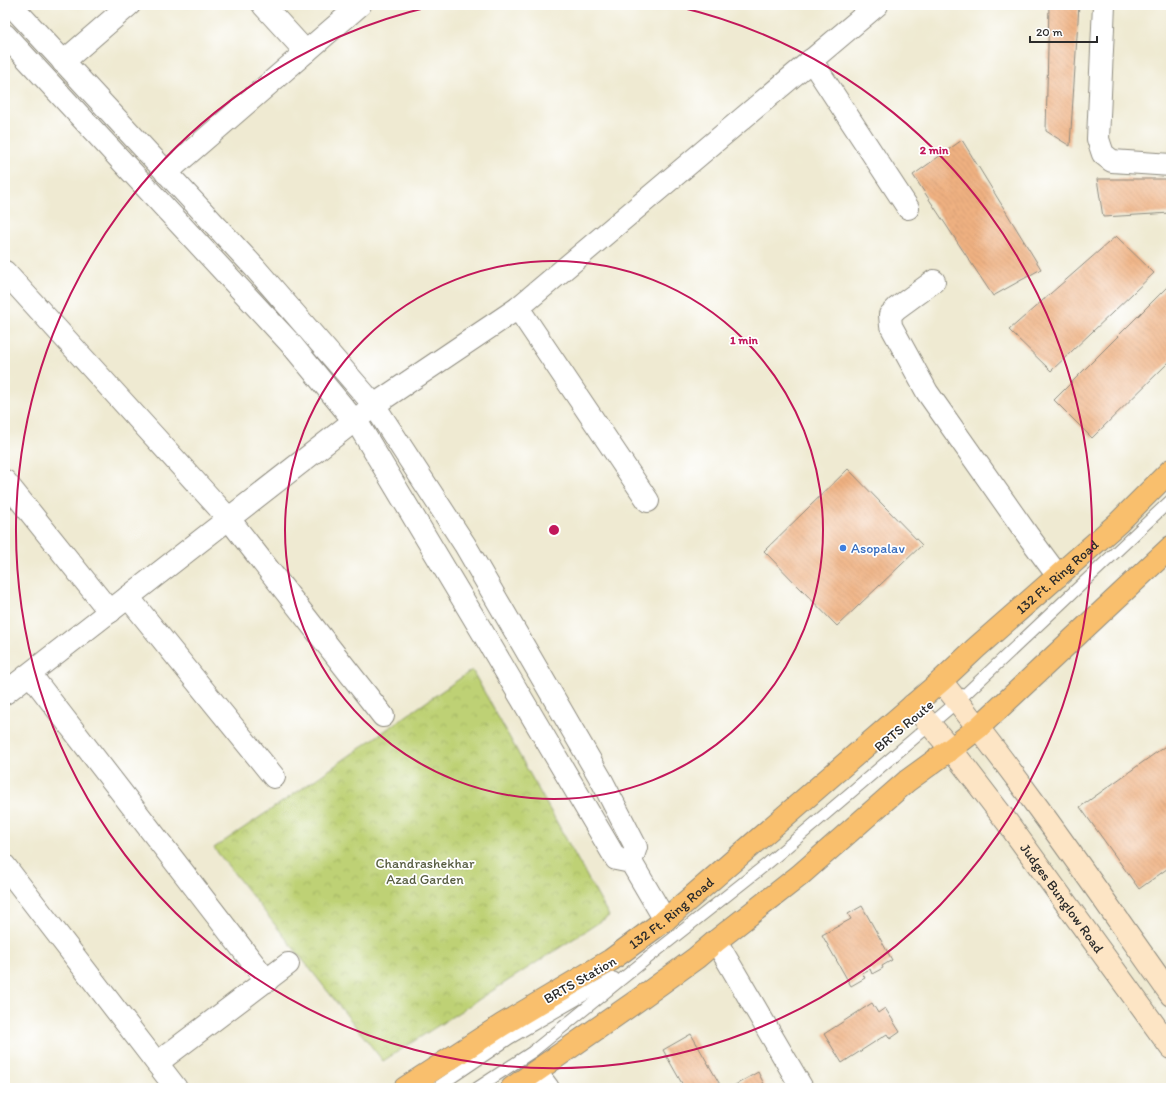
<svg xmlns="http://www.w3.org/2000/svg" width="1176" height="1093" font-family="Itim,sans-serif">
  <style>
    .park { fill: url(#park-crowns); stroke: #747e50 }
    .building { fill: url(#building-back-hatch) }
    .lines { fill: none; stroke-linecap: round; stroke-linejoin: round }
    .service-casing { stroke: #8d8a7e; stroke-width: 13 }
    .minor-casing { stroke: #8d8a7e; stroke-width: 24 }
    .tertiary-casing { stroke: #8d8a7e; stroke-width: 24 }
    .secondary-casing { stroke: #8d8a7e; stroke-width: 24 }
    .primary-casing { stroke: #8d8a7e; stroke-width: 24 }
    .service { stroke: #fff; stroke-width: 11 }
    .minor { stroke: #fff; stroke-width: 22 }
    .tertiary { stroke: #fff; stroke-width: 22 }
    .secondary { stroke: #fde5c5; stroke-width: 22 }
    .primary { stroke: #f9bf6d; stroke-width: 22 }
    .ring { fill: none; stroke: #c2185b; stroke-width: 2 }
    .shop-dot { fill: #3f7fe0; stroke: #fff; stroke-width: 1.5 }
    .labels { text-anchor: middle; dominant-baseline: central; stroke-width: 3.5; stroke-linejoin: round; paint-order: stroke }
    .shop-label { font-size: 14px; fill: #366cbe; stroke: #fff; text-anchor: start }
    .street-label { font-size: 14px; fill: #2b2b2b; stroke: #fff }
    .park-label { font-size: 14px; fill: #575d41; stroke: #fff }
    .centre { fill: #c2185b; stroke: #fff; stroke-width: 2 }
    .ring-label { font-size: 12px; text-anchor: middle; font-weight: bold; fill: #c2185b; stroke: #fff; stroke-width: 3.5; stroke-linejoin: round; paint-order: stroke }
  </style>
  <defs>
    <pattern id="park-crowns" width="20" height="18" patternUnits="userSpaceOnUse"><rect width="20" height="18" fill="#bed174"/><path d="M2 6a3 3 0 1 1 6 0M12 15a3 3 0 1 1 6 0" fill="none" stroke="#a3b465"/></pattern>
    <pattern id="building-back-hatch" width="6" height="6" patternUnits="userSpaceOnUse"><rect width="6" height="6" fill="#efb181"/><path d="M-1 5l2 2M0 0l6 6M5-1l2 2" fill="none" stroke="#cd9870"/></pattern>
  </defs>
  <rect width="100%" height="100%" fill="#fff"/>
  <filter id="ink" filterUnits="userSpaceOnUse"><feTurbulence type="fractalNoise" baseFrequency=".025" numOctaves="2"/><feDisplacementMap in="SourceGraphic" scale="8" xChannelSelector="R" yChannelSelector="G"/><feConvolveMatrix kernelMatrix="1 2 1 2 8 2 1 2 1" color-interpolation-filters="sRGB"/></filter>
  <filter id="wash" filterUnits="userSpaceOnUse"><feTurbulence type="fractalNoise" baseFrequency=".012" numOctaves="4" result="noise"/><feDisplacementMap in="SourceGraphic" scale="16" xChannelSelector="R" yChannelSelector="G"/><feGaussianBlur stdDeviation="0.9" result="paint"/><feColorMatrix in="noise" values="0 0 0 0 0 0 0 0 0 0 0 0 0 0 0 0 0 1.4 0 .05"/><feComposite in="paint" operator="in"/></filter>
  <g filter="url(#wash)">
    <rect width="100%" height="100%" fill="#efead2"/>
    <!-- park -->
    <path class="park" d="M472,670L609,916L383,1061L214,848L303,788Z"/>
    <g id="blocks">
      <!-- building -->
      <g class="building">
        <path d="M1049,5H1079L1070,146L1046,131Z"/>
        <path d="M962,140L1041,269L993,296L913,175Z"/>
        <path d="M1097,179H1171V213L1103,217Z"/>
        <path d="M1116,236L1154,273L1051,371L1009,330Z"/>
        <path d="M1171,283V360L1092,438L1054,400Z"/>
        <path d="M848,469L922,545L837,626L764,551Z"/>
        <path d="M1171,742V866L1139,889L1080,807Z"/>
        <path d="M862,906L892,960L882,966L883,968L872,974L870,969L862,973L865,978L851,986L822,935L851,919L848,914Z"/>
        <path d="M872,1003L878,1013L885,1008L900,1032L890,1039L887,1034L842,1063L824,1034Z"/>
        <path d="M691,1034L722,1088H683L684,1087L663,1050Z"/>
        <path d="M758,1072L765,1086L763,1088H730Z"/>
      </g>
    </g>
  </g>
  <g filter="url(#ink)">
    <use href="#blocks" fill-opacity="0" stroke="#8d8a7e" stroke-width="1"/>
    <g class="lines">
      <!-- service casing -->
      <g class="service-casing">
        <g id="service">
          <path d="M436,1088L510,1038L614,978"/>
          <path d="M477,1088L532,1052L644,961L768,863L958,701L1171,500"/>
        </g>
      </g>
      <!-- minor casing -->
      <g class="minor-casing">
        <g id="minor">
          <path d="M263,5L306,52"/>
          <path d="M1104,5L1098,139L1103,154L1112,161L1171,165"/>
          <path d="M811,60L908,208"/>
          <path d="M63,62L129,5"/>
          <path d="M166,173L360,5"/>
          <path d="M5,272L229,519L383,716"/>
          <path d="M934,281L897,308L890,315L891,326L927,392L1029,537L1058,576"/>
          <path d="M518,308L648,501"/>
          <path d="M5,481L110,612"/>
          <path d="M128,597L274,777"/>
          <path d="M30,674L267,981"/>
          <path d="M5,693L354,421"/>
          <path d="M5,866L176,1088"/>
          <path d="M716,941L802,1088"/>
          <path d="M157,1063L288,964"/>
          <path d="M536,1072L548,1088"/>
        </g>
      </g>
      <!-- tertiary casing -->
      <g class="tertiary-casing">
        <g id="tertiary">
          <path d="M11,5L255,268L374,405L465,545L602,781L636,847L631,862"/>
          <path d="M5,35L291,344L361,429L489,643L616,859L631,862L665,920"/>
          <path d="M362,415L374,405L518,308L877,5"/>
        </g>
      </g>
      <!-- secondary casing -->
      <g class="secondary-casing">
        <g id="secondary">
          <path d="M941,681C1023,782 1096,889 1171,995"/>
          <path id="s1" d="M913,705L951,749L1007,822L1171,1048"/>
        </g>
      </g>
      <!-- primary casing -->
      <g class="primary-casing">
        <g id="primary">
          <path id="s2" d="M405,1088L502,1025L611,960L665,920L941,681L976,648L1118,523L1171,470"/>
          <path d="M512,1088L638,1000L696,958L716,941L799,876L907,781L951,749L979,727L1171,547"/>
        </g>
      </g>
      <!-- service -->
      <use href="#service" class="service"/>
      <!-- minor -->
      <use href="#minor" class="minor"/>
      <!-- tertiary -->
      <use href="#tertiary" class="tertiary"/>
      <!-- secondary -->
      <use href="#secondary" class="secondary"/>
      <!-- primary -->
      <use href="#primary" class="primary"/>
    </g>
  </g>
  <!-- distance rings -->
  <g class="ring">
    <circle cx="554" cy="530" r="269"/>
    <path d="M675 6A538 538 0 1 1 433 6"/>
  </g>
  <!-- markers -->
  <circle class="shop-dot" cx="843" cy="548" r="4"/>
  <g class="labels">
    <!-- shop labels -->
    <g class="shop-label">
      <text x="851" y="548">Asopalav</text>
    </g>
    <!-- street labels -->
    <g class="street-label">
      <text stroke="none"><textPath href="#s2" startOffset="831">132 Ft. Ring Road</textPath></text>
      <text transform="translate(904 726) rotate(-40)">BRTS Route</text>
      <text stroke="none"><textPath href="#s1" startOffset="244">Judges Bunglow Road</textPath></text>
      <text stroke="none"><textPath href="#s2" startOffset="319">132 Ft. Ring Road</textPath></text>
      <text transform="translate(580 980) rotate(-30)">BRTS Station</text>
    </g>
    <!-- park labels -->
    <g class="park-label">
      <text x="425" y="863">Chandrashekhar<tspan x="425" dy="16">Azad Garden</tspan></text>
    </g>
  </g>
  <circle cx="554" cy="530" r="6" class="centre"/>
  <g class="ring-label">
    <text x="934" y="154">2 min</text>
    <text x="744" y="344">1 min</text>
  </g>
  <!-- margin -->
  <rect width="1176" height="1093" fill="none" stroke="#fff" stroke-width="20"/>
  <!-- scale -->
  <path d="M1030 36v6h67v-6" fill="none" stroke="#2b2b2b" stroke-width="2"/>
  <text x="1036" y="36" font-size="12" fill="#2b2b2b" stroke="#ffffff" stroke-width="3" paint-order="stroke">20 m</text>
</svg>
